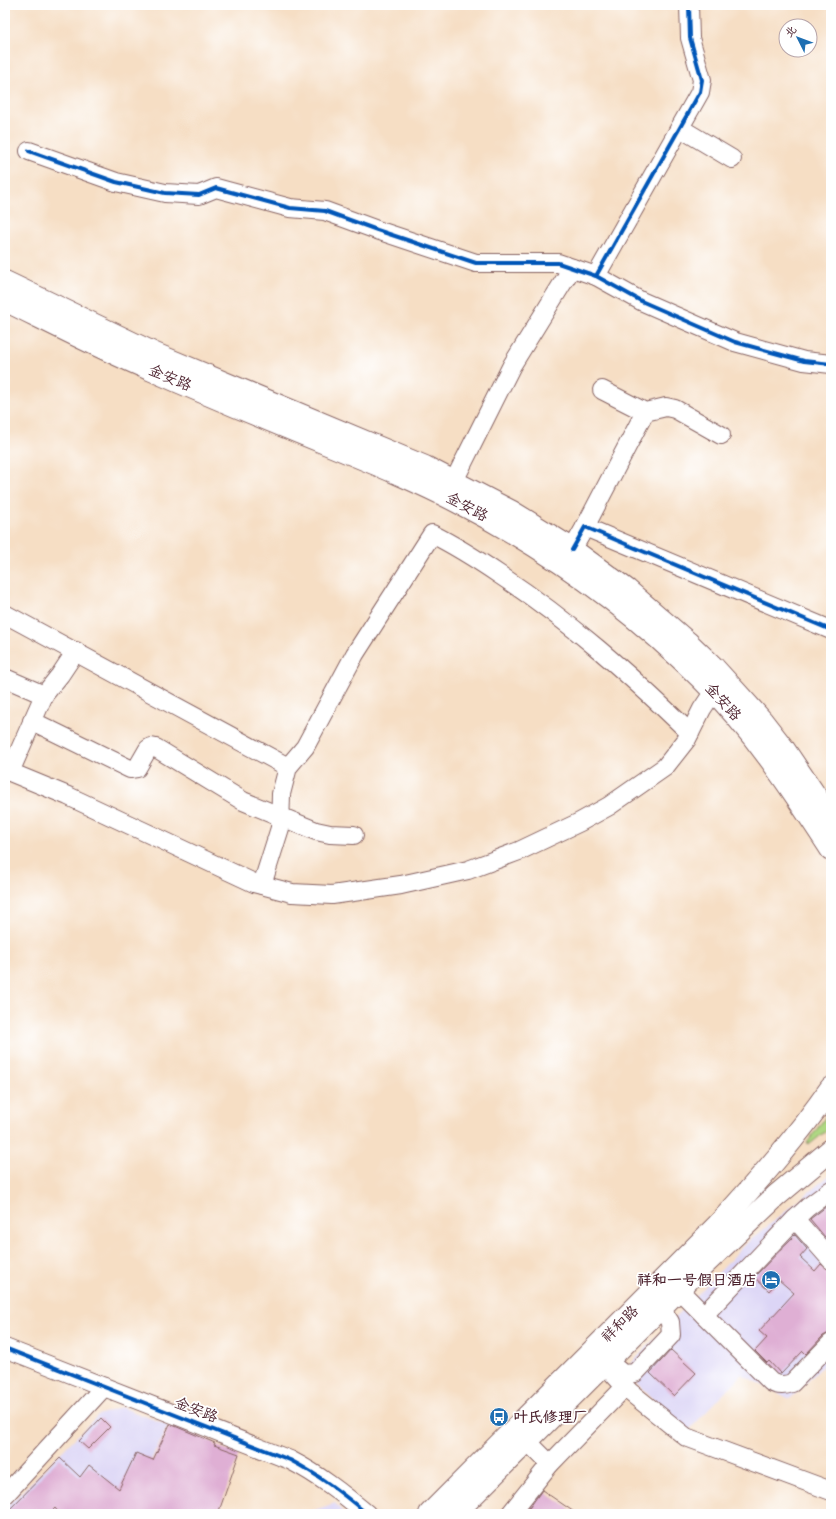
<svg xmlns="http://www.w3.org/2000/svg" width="836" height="1519" font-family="'Architects Daughter','LXGW WenKai TC',sans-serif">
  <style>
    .built { fill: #dcd5f6 }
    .green { fill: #afd883; stroke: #7c7c57 }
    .building { fill: #dfafd4 }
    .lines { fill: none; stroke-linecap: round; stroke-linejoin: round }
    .minor-casing { stroke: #866261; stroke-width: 20 }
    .highway-casing { stroke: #866261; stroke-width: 24 }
    .minor { stroke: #fff; stroke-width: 18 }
    .highway { stroke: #fff; stroke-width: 22 }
    .cycleway-casing { stroke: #fff; stroke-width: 6 }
    .cycleway { stroke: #0057b8; stroke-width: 4 }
    .labels { text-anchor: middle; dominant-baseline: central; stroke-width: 3.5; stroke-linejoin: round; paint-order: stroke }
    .street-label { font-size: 15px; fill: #4a1f2b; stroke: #fff }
    .poi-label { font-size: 15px; font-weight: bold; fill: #4a1f2b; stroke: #fff; text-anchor: end }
  </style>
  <rect width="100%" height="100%" fill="#fff"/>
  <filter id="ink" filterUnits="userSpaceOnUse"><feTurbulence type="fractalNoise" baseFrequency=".025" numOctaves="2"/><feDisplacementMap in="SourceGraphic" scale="8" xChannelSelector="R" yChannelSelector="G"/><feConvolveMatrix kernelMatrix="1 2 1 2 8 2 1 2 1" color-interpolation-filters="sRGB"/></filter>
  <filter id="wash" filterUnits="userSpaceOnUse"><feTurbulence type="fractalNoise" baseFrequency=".012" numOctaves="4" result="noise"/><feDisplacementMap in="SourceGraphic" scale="16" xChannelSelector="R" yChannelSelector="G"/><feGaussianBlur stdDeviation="0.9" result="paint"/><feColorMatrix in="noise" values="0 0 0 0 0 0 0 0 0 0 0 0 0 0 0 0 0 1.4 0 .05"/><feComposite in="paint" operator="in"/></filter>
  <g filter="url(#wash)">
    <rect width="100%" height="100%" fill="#f6dec4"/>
    <!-- built -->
    <g class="built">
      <path d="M831,1174V1358L790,1399L741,1374L738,1379L687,1432L624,1371L747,1243Z"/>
      <path d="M121,1407L168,1425L125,1514H5V1509L98,1415Z"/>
      <path d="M335,1503L344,1514H303Z"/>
    </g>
    <!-- green -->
    <path class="green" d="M831,1109V1127L810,1144L807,1143Z"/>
    <g id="blocks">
      <!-- building -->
      <g class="building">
        <path d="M831,1203V1233L825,1237L810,1219Z"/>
        <path d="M795,1235L807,1249L800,1257L815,1271L821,1264L831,1271V1332L823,1336L806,1354L803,1351L781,1374L769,1361L767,1363L755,1351L767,1338L759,1331L794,1293L779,1280L769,1291L754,1277Z"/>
        <path d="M671,1350L696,1373L674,1396L650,1373Z"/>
        <path d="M101,1418L110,1427L88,1449L79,1441Z"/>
        <path d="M170,1424L215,1443L214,1445L239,1454L218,1514H60L55,1508L49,1514H5L60,1458L80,1477L89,1465L119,1489L136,1453L153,1460Z"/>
        <path d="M542,1490L577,1514H525Z"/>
      </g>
    </g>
  </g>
  <g filter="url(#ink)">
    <use href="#blocks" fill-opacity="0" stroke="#866261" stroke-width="1"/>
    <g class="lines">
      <!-- minor casing -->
      <g class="minor-casing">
        <g id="minor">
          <path d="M680,128L732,159"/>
          <path d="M29,151L116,182L165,193L199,195L216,188L290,208L325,211L377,230L476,263H558L596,276L641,301L735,342L804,361L831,364"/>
          <path d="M596,276L700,92L702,80L690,38L689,5"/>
          <path d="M602,390L645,412L666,407L675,409L721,435"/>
          <path d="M454,481L512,365L572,268"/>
          <path d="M585,527L645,412"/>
          <path d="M572,550L585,527L831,630"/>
          <path d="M5,614L288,767"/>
          <path d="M5,678L44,695"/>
          <path d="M32,721L130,769L137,768L148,749L151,747L156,748L243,801L316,831L330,834L354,835"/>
          <path d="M5,770L68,796L254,883L292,893L332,895L401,885L468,870L519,851L580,822L609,806L665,767L687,739L702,709L714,691"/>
          <path d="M10,772L44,695L60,675L76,651"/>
          <path d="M262,885L280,828L281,794L288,767L305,747L355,654L432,534C456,546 478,560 500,575C571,622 629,674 690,733"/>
          <path d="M795,1219L831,1260"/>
          <path d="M679,1290L771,1382C778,1386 784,1386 792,1383L831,1343"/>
          <path d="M704,1315L795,1219L808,1207L831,1190"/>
          <path d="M5,1348L290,1460C319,1475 342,1493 367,1514"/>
          <path d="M610,1363L623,1374L635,1373L671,1335L670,1322L661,1308"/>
          <path d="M604,1364L630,1392L686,1437L831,1491"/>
          <path d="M527,1441L550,1464"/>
          <path d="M5,1495L104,1387"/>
          <path d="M510,1514L550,1464L625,1387"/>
        </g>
      </g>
      <!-- highway casing -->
      <g class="highway-casing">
        <g id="highway">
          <path d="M5,282L155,354L425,467L512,512L567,546L627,590L687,642L714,668L762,721L783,748L831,819"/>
          <path d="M5,300C54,324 102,349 152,370C211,396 271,421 330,445C374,463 418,481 460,503C549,549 631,608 702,679C753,729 792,789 831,849"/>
          <path d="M430,1514L718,1225C758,1181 797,1137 831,1088"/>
          <path d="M454,1514L695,1273L776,1196L831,1150"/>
        </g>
      </g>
      <!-- minor -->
      <use href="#minor" class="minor"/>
      <!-- highway -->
      <use href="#highway" class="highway"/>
      <!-- cycleway casing -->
      <g class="cycleway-casing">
        <g id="cycleway">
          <path d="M29,151L116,182L165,193L199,195L216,188L290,208L325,211L377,230L476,263H558L596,276L641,301L735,342L804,361L831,364"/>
          <path d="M596,276L700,92L702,80L690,38L689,5"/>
          <path d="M572,550L585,527L831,630"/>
          <path d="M5,1348L290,1460C319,1475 342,1493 367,1514"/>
        </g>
      </g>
      <!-- cycleway -->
      <use href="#cycleway" class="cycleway"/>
    </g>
  </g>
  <!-- icons -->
  <defs>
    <g id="hotel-disc" transform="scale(1)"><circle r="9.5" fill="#1f6fb2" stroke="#fff"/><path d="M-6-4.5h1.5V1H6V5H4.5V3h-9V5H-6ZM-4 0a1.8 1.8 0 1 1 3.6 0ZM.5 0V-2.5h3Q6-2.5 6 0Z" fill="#fff"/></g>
    <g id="bus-disc" transform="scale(1)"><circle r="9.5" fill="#1f6fb2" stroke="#fff"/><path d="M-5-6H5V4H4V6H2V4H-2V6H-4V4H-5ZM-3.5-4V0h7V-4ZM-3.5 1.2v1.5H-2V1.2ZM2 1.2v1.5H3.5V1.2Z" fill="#fff"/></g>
  </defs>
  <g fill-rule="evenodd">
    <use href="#hotel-disc" x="771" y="1280"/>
    <use href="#bus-disc" x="499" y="1417"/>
  </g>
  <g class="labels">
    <!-- street labels -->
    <g class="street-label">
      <text transform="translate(170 378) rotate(23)">金安路</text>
      <text transform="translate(467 507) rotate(28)">金安路</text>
      <text transform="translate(723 702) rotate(48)">金安路</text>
      <text transform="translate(620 1324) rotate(-45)">祥和路</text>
      <text transform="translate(196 1410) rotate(21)">金安路</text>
    </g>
    <!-- poi labels -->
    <g class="poi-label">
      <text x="757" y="1280">祥和一号假日酒店</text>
      <text x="513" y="1417" text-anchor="start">叶氏修理厂</text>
    </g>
  </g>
  <!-- margin -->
  <rect width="836" height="1519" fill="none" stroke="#fff" stroke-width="20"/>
  <!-- north arrow -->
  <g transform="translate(798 38) rotate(312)"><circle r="19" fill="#ffffff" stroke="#b7a5aa"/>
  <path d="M0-3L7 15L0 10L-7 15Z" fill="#1f6fb2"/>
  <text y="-6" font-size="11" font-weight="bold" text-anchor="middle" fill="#4a1f2b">北</text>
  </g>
</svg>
